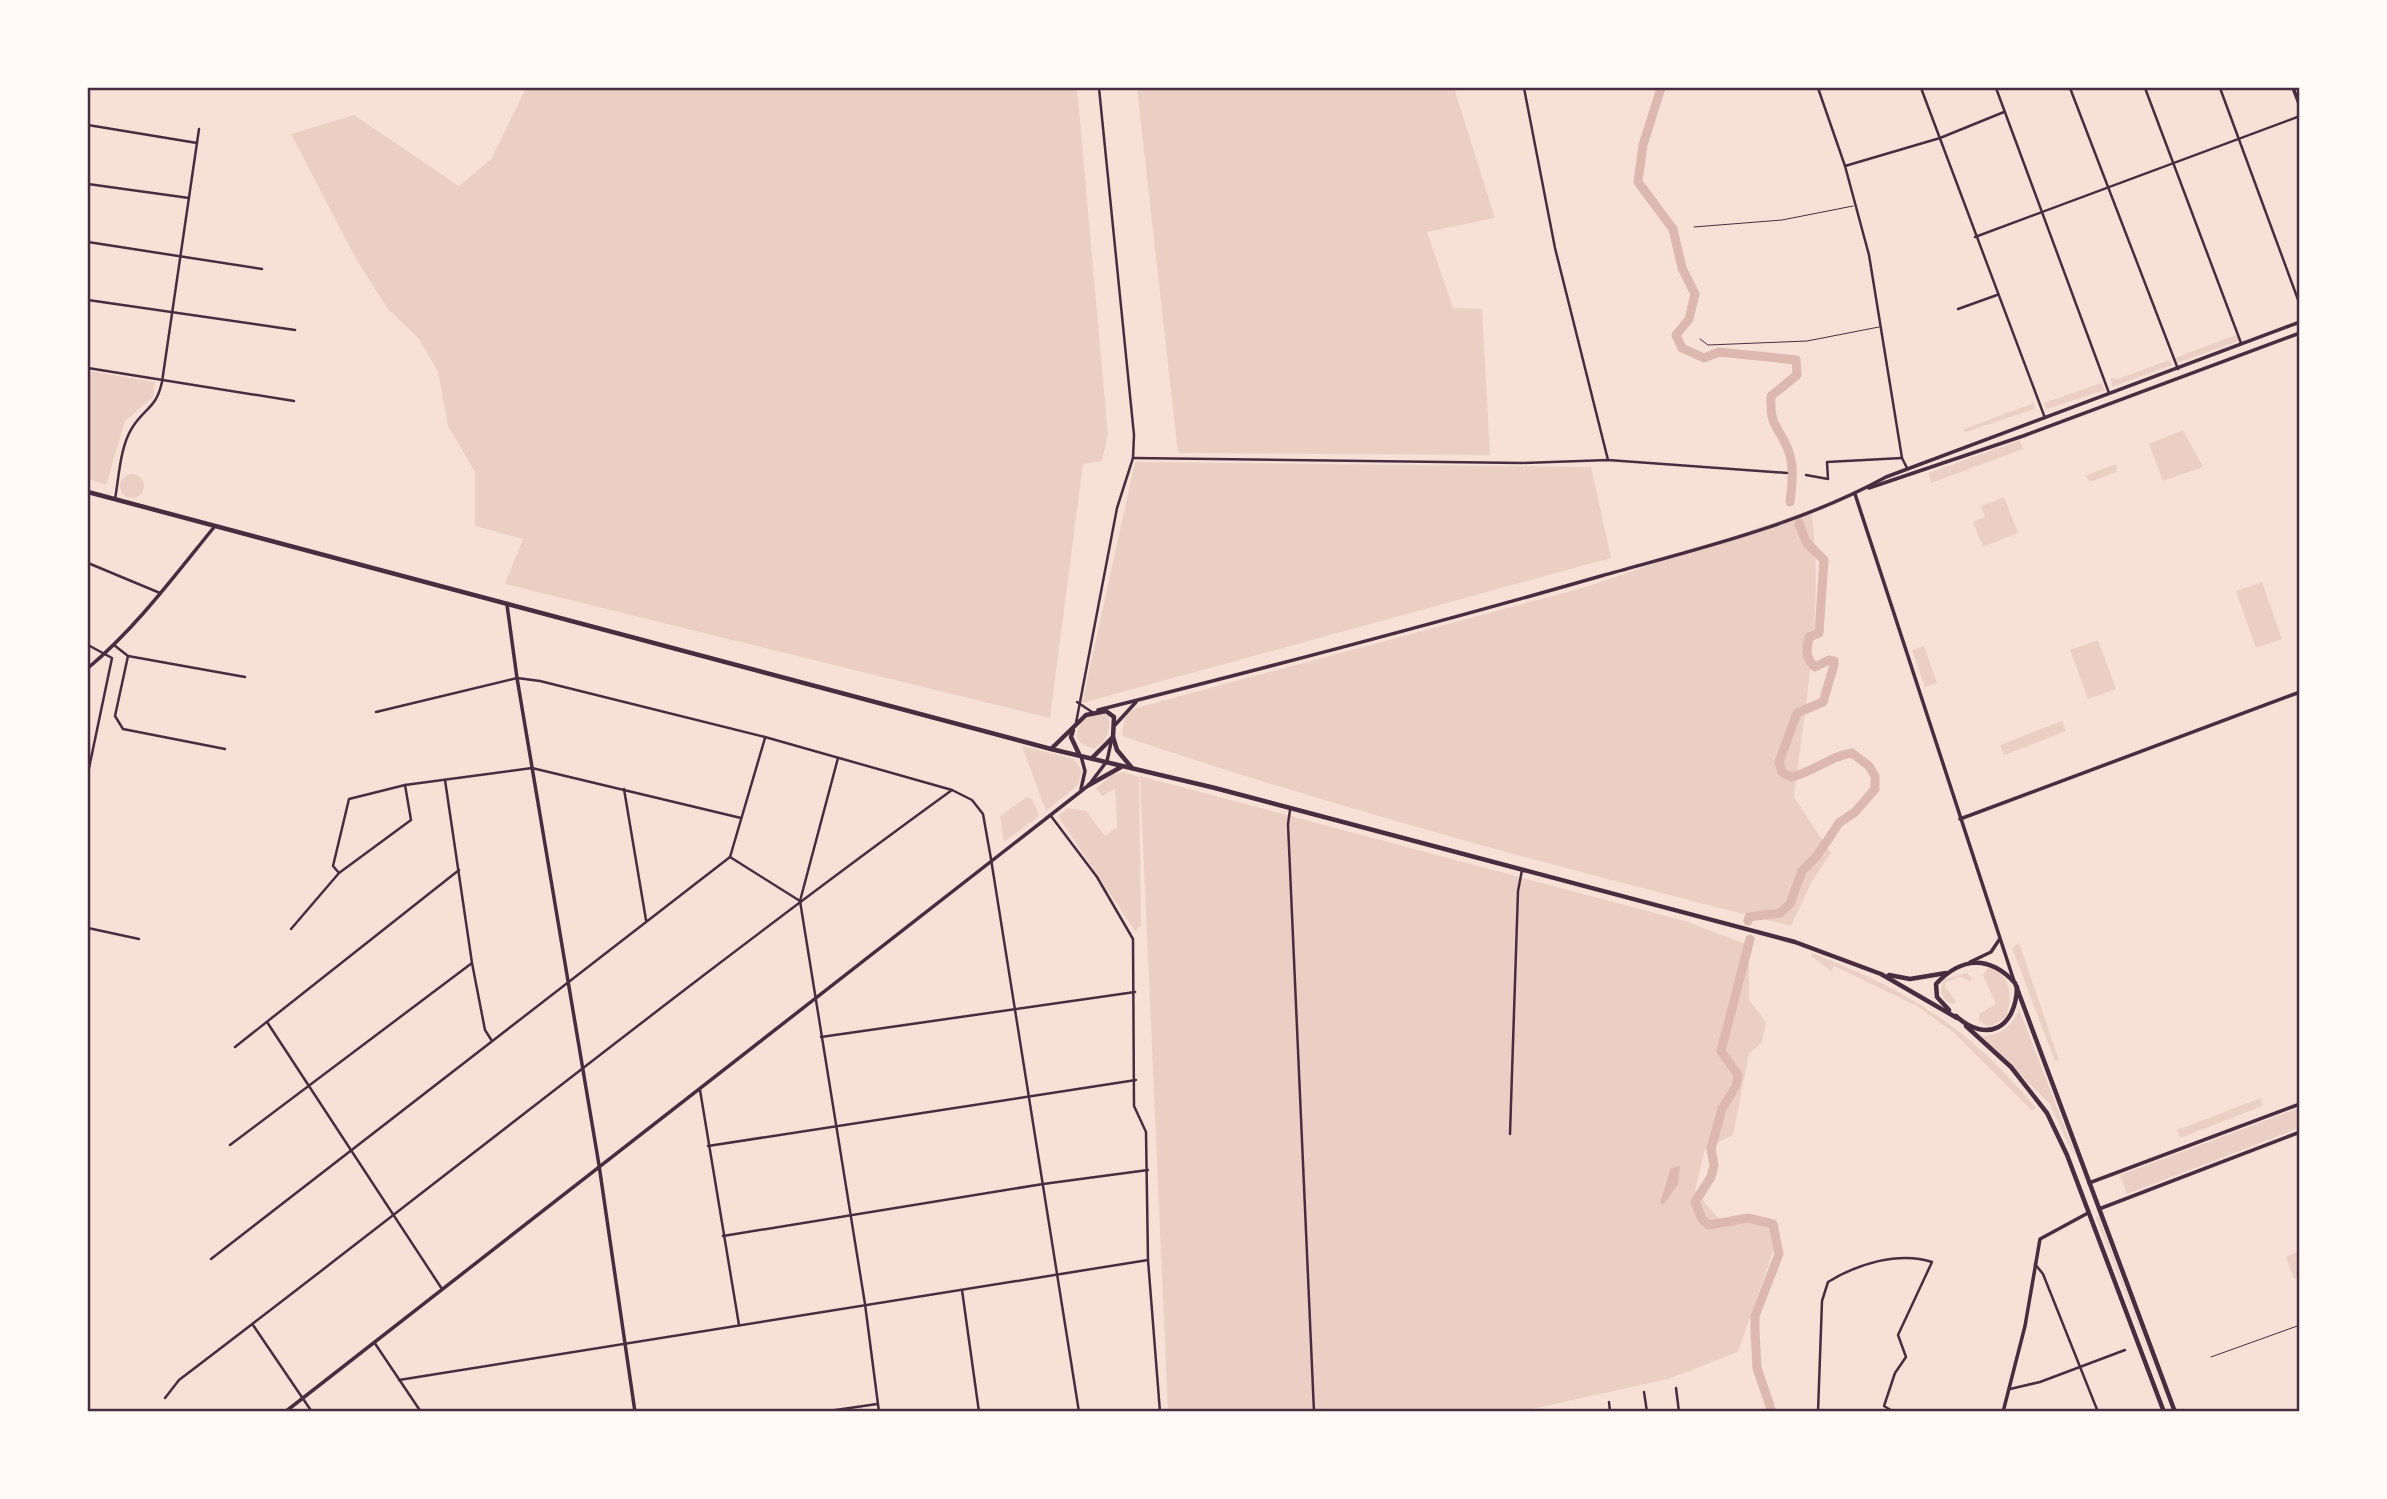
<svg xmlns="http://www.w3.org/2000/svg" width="2387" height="1499" font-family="Overpass,sans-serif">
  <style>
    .green { fill: #ebcfc5 }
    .water { fill: #dcb8b0 }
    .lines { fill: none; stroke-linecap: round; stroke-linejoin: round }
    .river { stroke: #dcb8b0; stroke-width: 9 }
    .service { stroke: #4a2c40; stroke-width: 1 }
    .minor { stroke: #4a2c40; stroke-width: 2.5 }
    .tertiary { stroke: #4a2c40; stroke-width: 3.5 }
    .secondary { stroke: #4a2c40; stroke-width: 3.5 }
    .primary { stroke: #4a2c40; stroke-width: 4.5 }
    .neatline { fill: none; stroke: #4a2c40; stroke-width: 2.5 }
  </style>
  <rect width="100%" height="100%" fill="#f7e1d7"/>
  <!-- green -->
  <g class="green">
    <path d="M526,88H1077L1108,435L1102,461L1083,464L1050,718L505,584L523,539L475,526V472L448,426L438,371L418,338L388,309L356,259L291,134L354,115L459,186L491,159Z"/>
    <path d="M1137,88H1454L1495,218L1427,232L1453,308L1482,309L1490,455L1178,453Z"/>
    <path d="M2236,335L2239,341L2177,363L2175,358Z"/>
    <path d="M2169,360L2172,365L2112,387L2111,378L2118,379Z"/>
    <path d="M88,371L155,382L153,397L125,421L106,485L88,479Z"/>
    <path d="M2101,383L2105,390L2047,409L2044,403Z"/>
    <path d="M2034,403L2035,409L1966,432L1962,430Z"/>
    <path d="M2183,430L2203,467L2163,481L2149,444Z"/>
    <path d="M2020,440L2023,449L1931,483L1929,473Z"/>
    <path d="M1135,462L1591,467L1611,558L1082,703Z"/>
    <path d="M2116,464L2117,472L2090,482L2085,476Z"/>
    <circle cx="132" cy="486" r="12"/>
    <path d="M2004,497L2018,533L1983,547L1973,522L1985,517L1981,506Z"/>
    <path d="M1811,510C1825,605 1805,702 1794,797L1831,853L1811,883L1791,926C1566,870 1342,810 1122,736L1125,715L1136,708L1589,586Z"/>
    <path d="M2262,582L2282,639L2256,648L2236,591Z"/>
    <path d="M2098,640L2116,689L2088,699L2070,650Z"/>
    <path d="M1924,646L1937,683L1925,687L1912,650Z"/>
    <path d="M1103,712L1108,715C1112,729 1107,741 1094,749L1082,744L1077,738C1076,722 1088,714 1103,712Z"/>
    <path d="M2062,721L2066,731L2004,755L2000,745Z"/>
    <path d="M1022,746L1074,759L1082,771L1078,785L1046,811Z"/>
    <path d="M1124,772L1139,777L1141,925L1135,931L1058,816L1068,808L1086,811L1105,836L1117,827L1115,789L1102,796L1096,788L1113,774Z"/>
    <path d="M1140,776L1685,921L1749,945V1000L1766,1022L1762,1042L1749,1054L1733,1135L1705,1149L1695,1191L1720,1220C1746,1215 1758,1215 1779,1234L1738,1352L1668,1379L1523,1411H1168Z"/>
    <path d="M1027,797L1032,799L1039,816L1004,842L1000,816Z"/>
    <path d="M2019,943L2059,1060L2055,1061L2012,948Z"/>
    <path d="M1812,953C1909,991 1969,1027 2036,1108L2032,1111L1953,1032L1917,1006L1834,966L1831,971L1811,956Z"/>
    <path d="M1988,967C2011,972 2014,1000 2005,1018L1989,1027L1979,1021V1014L1996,1004L1983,975Z"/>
    <path d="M1966,973L1972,977L1970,981L1960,977L1945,982V988L1956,1001L1954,1004L1947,1002L1941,993L1943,980Z"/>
    <path d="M2019,1009L2075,1154L2074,1155L2049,1103L1981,1036C1999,1037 2014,1025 2019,1009Z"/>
    <path d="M2261,1098L2263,1106L2180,1138L2177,1130Z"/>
    <path d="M2299,1108V1128L2127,1194L2120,1175Z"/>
    <path d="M2098,1216L2171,1411L2096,1217Z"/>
    <path d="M2299,1251V1278L2294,1279L2286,1257Z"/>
  </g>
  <!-- water -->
  <path class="water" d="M1680,1166L1678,1184L1664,1204L1660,1203L1671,1168Z"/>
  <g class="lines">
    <!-- river -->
    <g class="river">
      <path d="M1661,88L1643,145L1638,182L1673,229L1682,268L1695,294L1689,319L1676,335L1682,348L1704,358L1719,352L1796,360L1797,375L1771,396C1770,426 1776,423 1787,447C1795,464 1792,485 1790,502"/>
      <path d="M1748,921L1749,917L1780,913L1790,904L1802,871L1817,856L1839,823L1855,812L1875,789V776L1869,766L1852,753C1829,756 1815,772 1791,777L1782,772L1779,762L1797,713L1823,702L1834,665V661L1829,660L1815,667C1805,658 1806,649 1809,637L1819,633L1824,560L1806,542L1799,523"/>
      <path d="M1750,939L1721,1051L1738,1075L1736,1086L1722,1109L1711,1149L1714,1165L1711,1177L1695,1202L1702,1219L1709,1225L1748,1218L1773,1224L1779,1254L1755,1316V1331L1757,1368L1772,1412"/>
    </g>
    <!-- service -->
    <g class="service">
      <path d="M1694,227L1782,220L1853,206"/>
      <path d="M1700,339L1708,345L1807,341L1879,327"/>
      <path d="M2211,1357L2300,1325"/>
    </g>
    <!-- minor -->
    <g class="minor">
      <path d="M1524,88L1555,248L1608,460"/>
      <path d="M1818,88L1845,166L1869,255L1902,458L1907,468"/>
      <path d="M1921,88L2045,418"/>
      <path d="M1996,88L2109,393"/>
      <path d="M2070,88L2178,369"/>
      <path d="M2145,88L2241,343"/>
      <path d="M2220,88L2300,305"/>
      <path d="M88,125L197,143"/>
      <path d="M1845,166L1940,138L2004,112"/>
      <path d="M88,184L189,198"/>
      <path d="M1975,237L2300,116"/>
      <path d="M88,242L262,269"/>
      <path d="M88,300L295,330"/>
      <path d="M1958,309L1997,295"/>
      <path d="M88,368L294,401"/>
      <path d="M1133,458L1521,463L1608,460L1787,473"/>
      <path d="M1806,475L1828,479L1827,462L1902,458"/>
      <path d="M115,499C119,477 120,447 132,428C145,407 156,409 162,382L199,129"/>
      <path d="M88,563L160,593"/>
      <path d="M88,645L112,658L88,773"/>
      <path d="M114,645L128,656L245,677"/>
      <path d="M128,656L115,716L123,729L225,749"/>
      <path d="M1077,702L1092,712"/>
      <path d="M376,712L517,678L540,681L765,737L952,790L972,800L983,814L991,859L1079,1412"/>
      <path d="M1076,723L1117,508L1133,458L1134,435L1099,88"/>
      <path d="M838,758L800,901L865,1304L879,1412"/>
      <path d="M445,780L472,963L485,1030L492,1041"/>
      <path d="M624,789L646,920"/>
      <path d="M1290,810L1288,824L1314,1412"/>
      <path d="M1051,816L1097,877L1133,939L1134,1106L1146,1132L1148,1260L1160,1412"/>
      <path d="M730,857L800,901"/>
      <path d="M339,873L333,866L349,799L405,785L532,768L741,818"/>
      <path d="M88,928L139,939"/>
      <path d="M291,929L339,873L411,820L405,785"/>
      <path d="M267,1022L442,1289"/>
      <path d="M821,1037L1135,992"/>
      <path d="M235,1047L459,870"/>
      <path d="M700,1090L739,1325"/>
      <path d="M1510,1134L1518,891L1522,870"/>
      <path d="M230,1145L472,963"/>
      <path d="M708,1146L1136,1080"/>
      <path d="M723,1236L1043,1184L1148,1170"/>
      <path d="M211,1259L730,857L765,738"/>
      <path d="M2035,1264L2043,1274L2098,1412"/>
      <path d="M962,1290L979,1412"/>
      <path d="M253,1325L312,1412"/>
      <path d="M374,1342L421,1412"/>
      <path d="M399,1380L1148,1260"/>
      <path d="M1676,1388L1679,1412"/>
      <path d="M2010,1389L2040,1382L2125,1350"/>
      <path d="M1644,1392L1647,1412"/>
      <path d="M165,1398L179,1380C437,1184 690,980 952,790"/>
      <path d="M1609,1402L1610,1412"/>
      <path d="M822,1412L877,1404"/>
      <path d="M1818,1412L1822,1301L1828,1282C1857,1264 1899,1251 1932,1262L1898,1335L1906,1357L1895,1373L1884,1406L1894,1412"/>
    </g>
    <!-- tertiary -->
    <g class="tertiary">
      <path d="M507,605L517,678L599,1165L635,1412"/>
      <path d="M88,668C136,628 175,575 215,526"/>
      <path d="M2003,1412L2025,1326L2040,1239L2088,1213"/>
    </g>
    <!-- secondary -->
    <g class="secondary">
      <path d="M2293,88L2300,106"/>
      <path d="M1869,488L2023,436L2300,333"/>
      <path d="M1855,494L2014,981"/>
      <path d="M1098,710C1266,668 1434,624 1601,576C1697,549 1799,525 1886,477L2300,322"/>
      <path d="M1115,725L1136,702"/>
      <path d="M1081,756L1085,771L1081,789"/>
      <path d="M1960,819L2300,692"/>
      <path d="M1970,962L1991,952L1999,940"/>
      <path d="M2089,1183L2300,1104"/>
      <path d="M2099,1209L2300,1132"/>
      <path d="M285,1412L1089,785L1107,761L1112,738"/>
    </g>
    <!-- primary -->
    <g class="primary">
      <path d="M88,492L1051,749L1215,788L1795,942L1881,974L1957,1018"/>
      <path d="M1073,730L1071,737L1079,754"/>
      <path d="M1113,737L1117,750L1132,768"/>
      <path d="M1052,748L1086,715L1106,711L1114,717L1113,737L1093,757"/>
      <path d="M1089,785L1121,767"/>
      <path d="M1889,975L1910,979L1946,973"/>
      <path d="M1949,1010L1937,997L1936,984C1962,956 1990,956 2015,983L2175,1412"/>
      <path d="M1956,1016C1987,1044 2016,1028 2017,987"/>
      <path d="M1966,1026L2011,1067L2047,1113L2067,1155L2164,1412"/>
    </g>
  </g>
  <!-- border -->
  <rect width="2387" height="1499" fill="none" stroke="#fffaf5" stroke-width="178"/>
  <rect x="89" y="89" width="2209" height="1321" class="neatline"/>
</svg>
